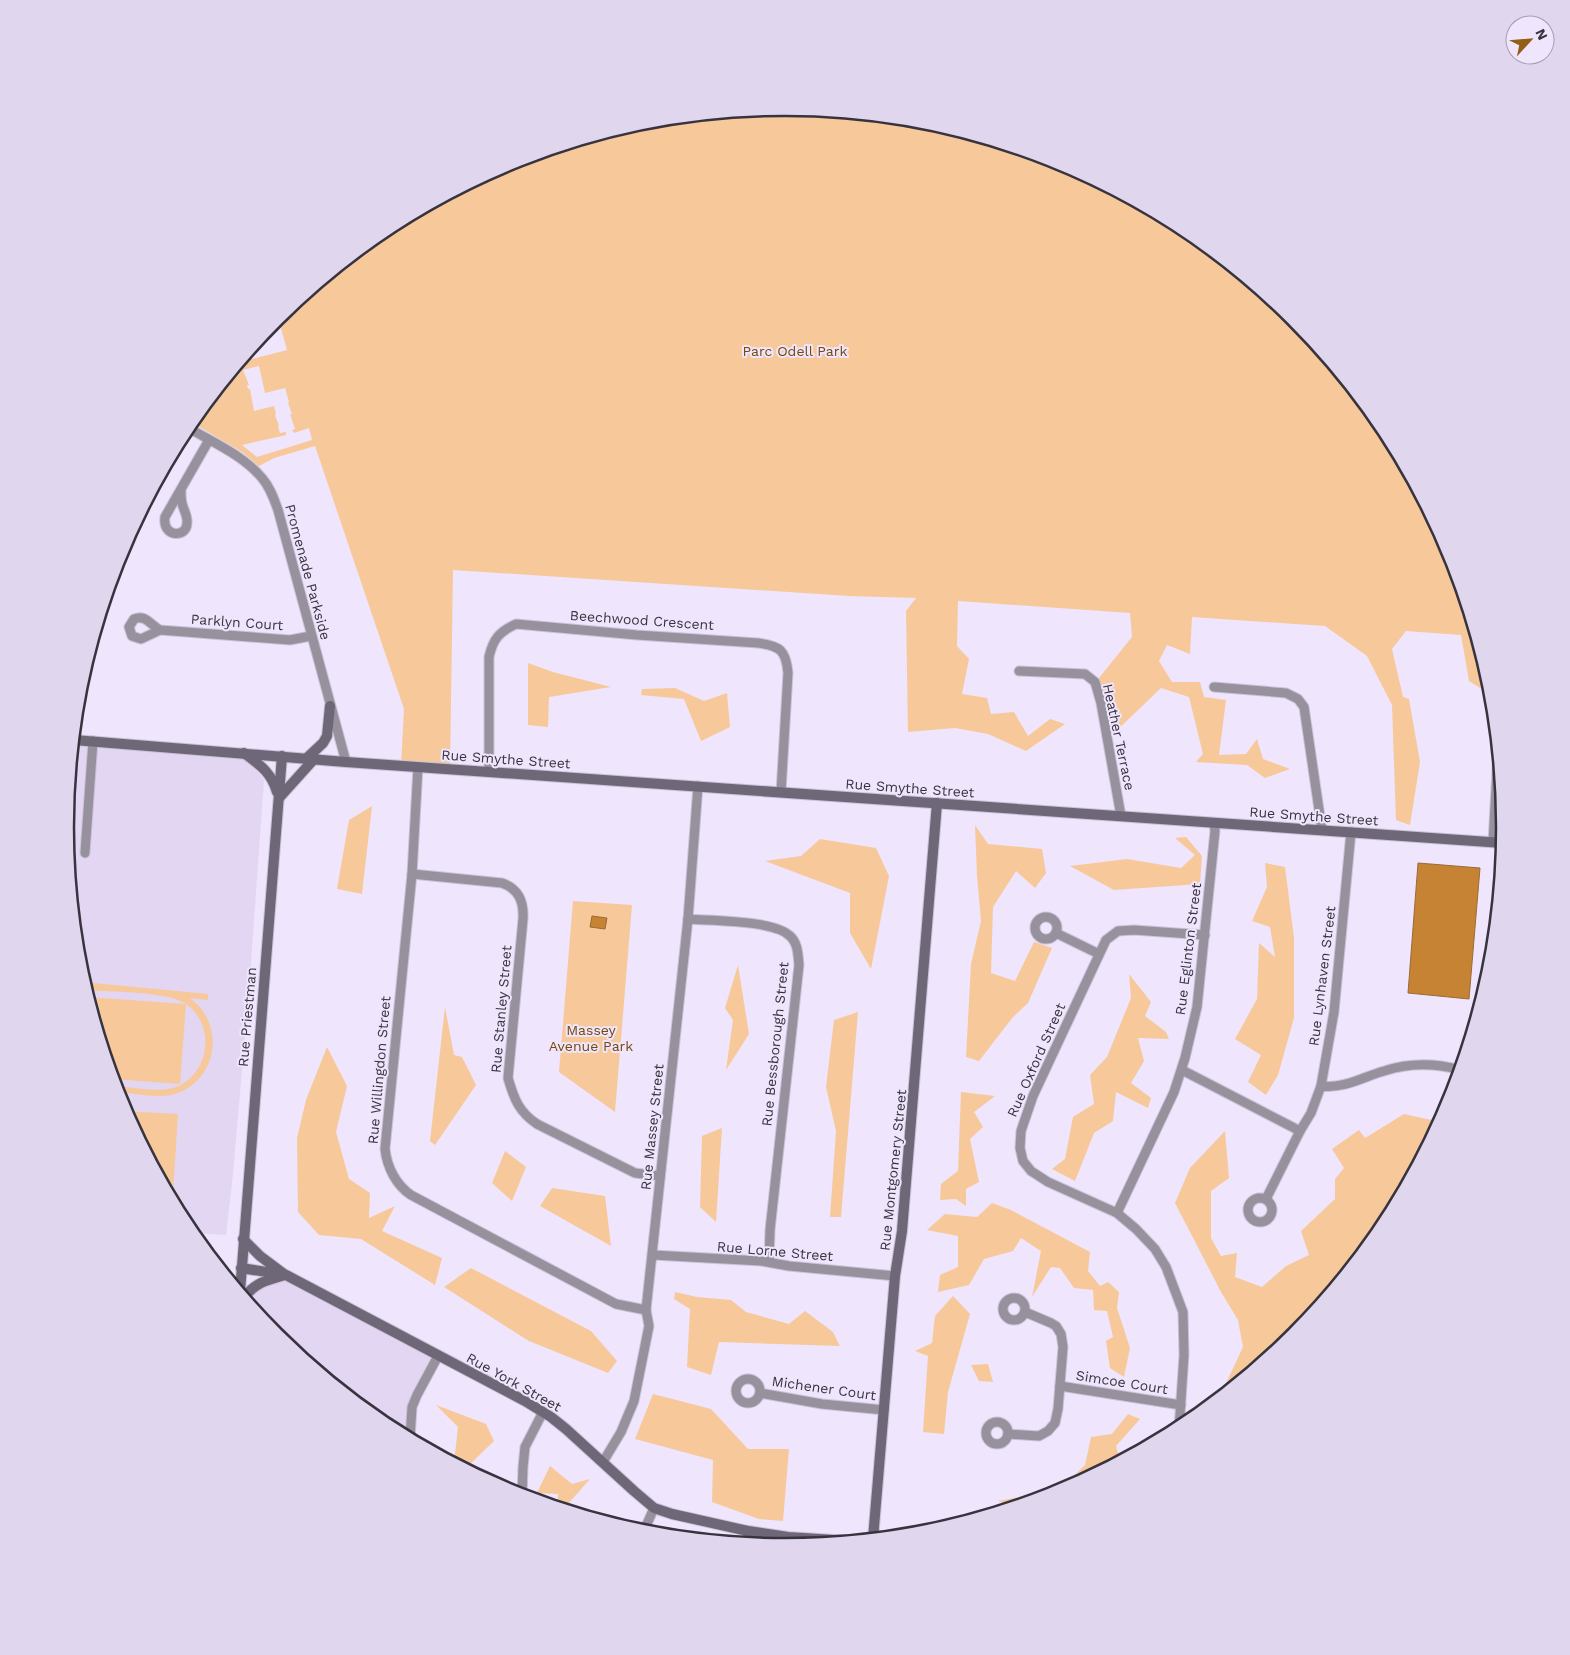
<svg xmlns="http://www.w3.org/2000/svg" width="1570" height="1655" font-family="'Work Sans',sans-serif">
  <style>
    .built { fill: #e2d6f3 }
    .green { fill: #f7c99a; fill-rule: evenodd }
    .water { fill: #c58333; stroke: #9b6b37 }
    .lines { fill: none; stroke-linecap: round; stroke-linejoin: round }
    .street-casing { stroke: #cac2d7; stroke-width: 11 }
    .secondary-casing { stroke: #cac2d7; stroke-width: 12 }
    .street { stroke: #96919d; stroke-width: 9 }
    .secondary { stroke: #6e6778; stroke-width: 10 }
    .labels { text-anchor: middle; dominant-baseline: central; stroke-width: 4; stroke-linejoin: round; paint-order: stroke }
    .park-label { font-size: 14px; fill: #75480c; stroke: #efe5fd }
    .street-label { font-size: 14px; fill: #38343f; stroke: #efe5fd }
    .rim { fill: none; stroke: #38343f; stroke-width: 2.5 }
  </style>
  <rect width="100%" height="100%" fill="#efe5fd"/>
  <!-- built -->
  <g class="built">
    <path d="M74,738L244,753L264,780L250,977L233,1174L226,1235L191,1233L186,1227L120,1103L79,968L65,827Z"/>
    <path d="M286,1275L438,1356L417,1395L410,1439L385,1426L276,1336L244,1297Z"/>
  </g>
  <!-- green -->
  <g class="green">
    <path d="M785,108L926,121L1061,162L1185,229L1294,319L1384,428L1450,552L1490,683L1491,695L1469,681L1461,635L1406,631L1392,649L1403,697L1409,699L1420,762L1410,825L1396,820L1392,705L1367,656L1325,626L1192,617L1190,654L1167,645L1159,661L1172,682H1200L1204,697L1226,700L1219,755L1246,754L1257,739L1263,759L1290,769L1265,778L1247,765L1196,762L1203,754L1189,697L1161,688L1111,736L1099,678L1132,637L1130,613L958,601L957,646L969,659L962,694L987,698L991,714L1014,712L1028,736L1050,719L1065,724L1026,751L988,734L955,728L908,732L906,611L916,598L849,596L453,570L450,769L401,765L404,709L315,446L274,458L259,466L242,452L191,422L240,362L287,350L279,321L273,322L385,229L510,162L645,121ZM259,366L265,393L285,388L289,402L288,403L292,414H290L295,429L292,430L294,433L309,428L312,440L257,457L242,445L286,435V432L280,433L278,427L279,426L275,415L276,414L274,406L254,411L250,389H248L247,385H249L243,370Z"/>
    <path d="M528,663L553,672L611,687L549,697L548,727L528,725Z"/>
    <path d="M675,688L704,701L727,693L730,727L701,741L684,699L641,695L642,689Z"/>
    <path d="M372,806L362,894L337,889L349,820Z"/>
    <path d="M975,825L988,844L1042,849L1046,873L1035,888L1016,871L993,907L991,973L1015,981L1034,942L1052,948L1028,1003L1013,1017L979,1061L966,1057L971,964L981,921L977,876Z"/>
    <path d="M1186,837L1202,856L1200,884L1114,890L1070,866L1127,859L1181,868L1195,855L1175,838Z"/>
    <path d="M820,839L876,848L889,876L871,969L850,933V893L765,861L801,856Z"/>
    <path d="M1265,863L1285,867L1294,938V1018L1278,1075L1266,1095L1248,1082L1261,1055L1235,1039L1257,999L1259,943L1275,957L1270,927L1252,921L1267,887Z"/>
    <path d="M573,901L632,905L615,1112L559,1072Z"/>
    <path d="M738,965L749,1034L726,1070L733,1020L725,1008Z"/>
    <path d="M1129,974L1151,1002L1145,1016L1166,1032L1169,1039L1138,1038L1144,1061L1131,1083L1151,1098L1148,1108L1116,1092L1113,1121L1094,1133L1075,1181L1052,1169L1065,1159L1073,1117L1094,1104L1090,1075L1107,1057L1131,998Z"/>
    <path d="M83,982L208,994V1000L190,998C226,1024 218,1080 175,1094C159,1099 133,1093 116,1092L115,1086C132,1087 160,1093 176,1087C210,1074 216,1025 186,1004L180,1084L112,1079L88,997L186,1004C167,991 110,992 86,990Z"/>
    <path d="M445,1007L454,1055L462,1057L476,1085L435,1145L430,1141Z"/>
    <path d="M858,1012L841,1217H830L836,1131L826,1087L834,1020Z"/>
    <path d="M327,1047L347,1086L336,1132L349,1179L370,1193L369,1218L395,1206L382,1231L442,1258L435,1285L361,1239L319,1235L298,1212L297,1138L306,1100Z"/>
    <path d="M961,1092L995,1096L974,1112L983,1127L970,1139L979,1182L966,1189V1206L956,1199L940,1200L941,1184L958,1171Z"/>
    <path d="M124,1111L178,1114L173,1193H168Z"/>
    <path d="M1404,1114L1440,1122L1383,1228L1326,1298H1322L1310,1317L1294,1337L1219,1398L1243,1347L1238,1320L1221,1292L1175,1203L1190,1168L1225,1131L1229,1178L1211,1191V1238L1221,1256L1237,1253L1235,1277L1262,1287L1286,1266L1309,1255L1301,1231L1335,1199V1179L1344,1168L1332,1149L1359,1130L1365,1138Z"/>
    <path d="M722,1128L716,1222L700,1207L702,1136Z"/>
    <path d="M505,1151L526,1167L512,1201L492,1183Z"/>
    <path d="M552,1188L605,1196L611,1246L540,1206Z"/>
    <path d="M992,1203L1011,1210L1090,1252L1088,1271L1100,1286L1108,1282L1119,1292L1117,1308L1130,1348L1124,1377L1110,1368L1106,1341L1113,1337L1107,1311L1094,1310L1093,1290L1074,1288L1060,1268L1051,1267L1032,1297L1041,1251L1021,1238L1013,1251L984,1259L969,1285L938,1292L940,1275L958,1267V1236L927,1230L945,1214L977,1217Z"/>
    <path d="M471,1268L591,1331L617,1361L608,1373L529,1341L444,1287Z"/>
    <path d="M675,1292L697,1297L731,1300L746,1312L789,1324L805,1311L833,1332L840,1346L719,1342L711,1375L687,1367L690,1309L674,1299Z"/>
    <path d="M953,1296L970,1314L948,1392L944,1434L923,1432L928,1356L915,1351L932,1343L935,1316Z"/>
    <path d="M988,1364L993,1382L979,1381L971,1365Z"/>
    <path d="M653,1394L711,1409L748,1449H789L783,1521L759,1519L712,1502L713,1460L635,1439Z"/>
    <path d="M436,1405L486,1424L494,1441L465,1469L454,1463L458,1427Z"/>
    <path d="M1128,1414L1140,1419L1116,1446L1120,1461L1060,1493L1015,1507L998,1501L1060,1489L1085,1465L1091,1437L1112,1434Z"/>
    <path d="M550,1466L572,1484L590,1479L568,1504L573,1512L557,1507L558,1494L537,1493Z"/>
  </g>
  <!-- water -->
  <g class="water">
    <path d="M1418,863L1480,868L1469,999L1408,993Z"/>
    <path d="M592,916L607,918L605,929L590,927Z"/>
  </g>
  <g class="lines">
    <!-- street casing -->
    <g class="street-casing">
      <g id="street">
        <path d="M187,427C212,442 243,455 262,478C270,487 274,499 278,510L346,762"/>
        <path d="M181,490C181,494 181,499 182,503C183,509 188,516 187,523C187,538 162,538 165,517L209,440"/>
        <path d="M160,630C150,625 146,614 134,619L129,627L132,636L141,639L160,630L290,640L311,636"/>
        <path d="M1019,671L1085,674L1095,682L1101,703L1121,816"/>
        <path d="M1214,687L1286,693L1298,699L1304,707L1322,830"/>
        <path d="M418,767L412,874L385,1149C387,1167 396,1185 411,1195L616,1304L646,1310"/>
        <path d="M489,772V657C493,639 499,632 516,624L637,635L758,643C780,646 786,650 788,673L781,792"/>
        <path d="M1493,842L1498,753"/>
        <path d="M85,853L93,741"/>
        <path d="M412,874L502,883C519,889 524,902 523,919L508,1078C514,1099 519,1112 537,1124L635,1173L660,1176"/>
        <circle cx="1046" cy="928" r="11"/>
        <path d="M688,919C712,921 774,920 790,936C798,943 798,955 799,965L770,1230L769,1262"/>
        <path d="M1056,933L1099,954"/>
        <path d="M1182,1070L1300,1131"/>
        <path d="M1321,1086C1344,1089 1363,1077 1384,1071C1409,1063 1435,1063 1460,1070"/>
        <circle cx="1260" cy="1210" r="12"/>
        <path d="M1266,1199L1300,1131L1311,1113L1321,1086L1334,1012L1351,832"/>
        <path d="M1117,1213L1174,1092L1185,1058L1197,1007L1215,831L1214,823"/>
        <path d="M653,1255L761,1261L789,1266L895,1276"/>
        <circle cx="1014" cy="1309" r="11"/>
        <circle cx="748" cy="1391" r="12"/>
        <path d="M1060,1386L1181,1405"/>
        <path d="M760,1393L822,1404L884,1410"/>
        <circle cx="997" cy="1433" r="11"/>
        <path d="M1179,1429L1184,1355L1183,1312L1166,1267L1155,1249L1136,1229L1117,1213L1048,1182L1031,1171L1023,1161L1020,1148L1021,1131L1033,1096L1106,940L1118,931L1134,930L1205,935"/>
        <path d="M1008,1434L1039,1436L1048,1431L1055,1423L1058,1409L1063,1347L1061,1334L1056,1326L1051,1323L1025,1312"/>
        <path d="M410,1439L412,1407L417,1395L438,1356"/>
        <path d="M603,1462L621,1432L634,1401L649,1326L646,1310L688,919L698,786"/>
        <path d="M522,1497L523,1467L525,1447L543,1412"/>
        <path d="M643,1533L654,1508"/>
        <path d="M747,1544L748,1531"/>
      </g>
    </g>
    <!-- secondary casing -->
    <g class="secondary-casing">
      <g id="secondary">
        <path d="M74,740L346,762L1503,843"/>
        <path d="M244,753C260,765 271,772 277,792"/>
        <path d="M308,757L323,743L327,736L330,706"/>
        <path d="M279,798L315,758"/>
        <path d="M243,1239L260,1256L284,1274"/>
        <path d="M241,1268L286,1275L525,1401L551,1417L566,1429L634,1491L654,1508L672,1514L748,1531L788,1537L850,1541"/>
        <path d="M240,1292L282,756"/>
        <path d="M244,1297C256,1283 264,1281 282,1276"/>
        <path d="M873,1539L895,1276L902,1231L937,803"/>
      </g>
    </g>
    <!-- street -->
    <use href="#street" class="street"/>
    <!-- secondary -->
    <use href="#secondary" class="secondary"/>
  </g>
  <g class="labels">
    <!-- park labels -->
    <g class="park-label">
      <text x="795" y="351">Parc Odell Park</text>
      <text x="591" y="1030">Massey<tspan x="591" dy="16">Avenue Park</tspan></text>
    </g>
    <!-- street labels -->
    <g class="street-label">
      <text transform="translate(308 572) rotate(75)">Promenade Parkside</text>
      <text transform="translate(642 620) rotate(4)">Beechwood Crescent</text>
      <text transform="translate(237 622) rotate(4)">Parklyn Court</text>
      <text transform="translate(1119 737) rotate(78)">Heather Terrace</text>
      <text transform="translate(506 759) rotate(4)">Rue Smythe Street</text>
      <text transform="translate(910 788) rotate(4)">Rue Smythe Street</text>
      <text transform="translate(1314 816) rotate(4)">Rue Smythe Street</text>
      <text transform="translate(1188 949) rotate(-83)">Rue Eglinton Street</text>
      <text transform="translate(1322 976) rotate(-83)">Rue Lynhaven Street</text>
      <text transform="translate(501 1009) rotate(-85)">Rue Stanley Street</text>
      <text transform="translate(247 1017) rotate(-85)">Rue Priestman</text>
      <text transform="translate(775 1044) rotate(-84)">Rue Bessborough Street</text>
      <text transform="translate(1036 1060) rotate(-66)">Rue Oxford Street</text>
      <text transform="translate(379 1070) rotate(-85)">Rue Willingdon Street</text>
      <text transform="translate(652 1127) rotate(-84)">Rue Massey Street</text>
      <text transform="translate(893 1170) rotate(-84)">Rue Montgomery Street</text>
      <text transform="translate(775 1251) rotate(5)">Rue Lorne Street</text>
      <text transform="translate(514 1382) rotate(29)">Rue York Street</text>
      <text transform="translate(1122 1382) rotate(9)">Simcoe Court</text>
      <text transform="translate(824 1388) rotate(8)">Michener Court</text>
    </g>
  </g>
  <!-- crop -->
  <path d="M0 0H1570V1655H0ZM74 827a711 711 0 1 1 1422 0a711 711 0 1 1-1422 0Z" fill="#e0d7ee" fill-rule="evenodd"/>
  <path class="rim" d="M74 827a711 711 0 1 1 1422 0a711 711 0 1 1-1422 0Z"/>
  <!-- north arrow -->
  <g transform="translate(1530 40) rotate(64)"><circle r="24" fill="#efe5fd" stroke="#a69eb1"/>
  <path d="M0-4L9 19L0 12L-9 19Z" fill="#945e16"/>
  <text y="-8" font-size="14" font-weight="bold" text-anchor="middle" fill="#38343f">N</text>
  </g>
</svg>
